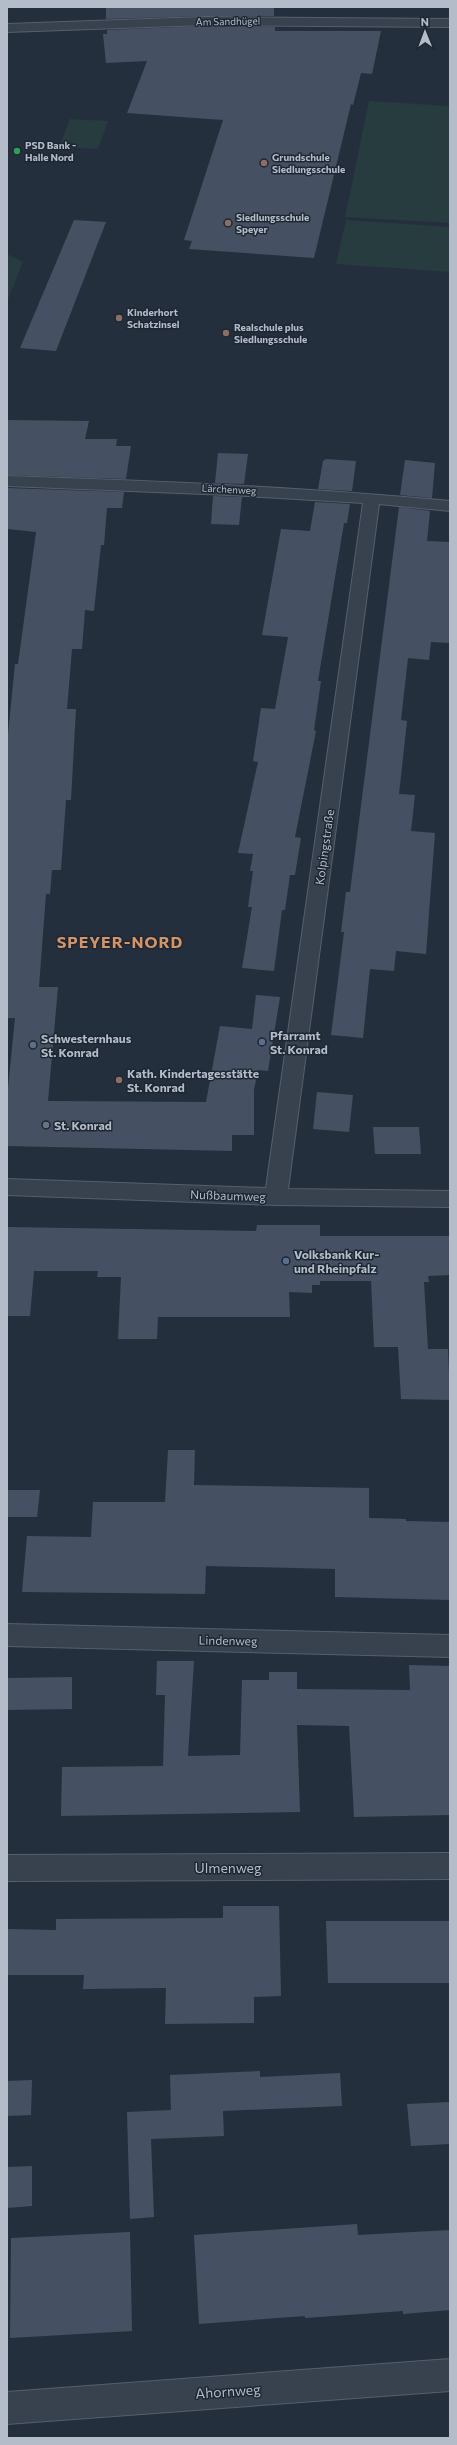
<svg xmlns="http://www.w3.org/2000/svg" width="457" height="2445" font-family="Commissioner,sans-serif">
  <style>
    .green { fill: #263c3f }
    .building { fill: #455162 }
    .lines { fill: none; stroke-linecap: round; stroke-linejoin: round }
    .minor-casing { stroke: #565f6c; stroke-width: 2 }
    .minor { fill: #38414e; fill-rule: evenodd }
    .leisure-dot { fill: #2e9e5b; stroke: #1d2633; stroke-width: 1.5 }
    .education-dot { fill: #8d6e63; stroke: #1d2633; stroke-width: 1.5 }
    .service-dot { fill: #5c6f8a; stroke: #1d2633; stroke-width: 1.5 }
    .worship-dot { fill: #6b7280; stroke: #1d2633; stroke-width: 1.5 }
    .labels { text-anchor: middle; dominant-baseline: central; stroke-width: 3; stroke-linejoin: round; paint-order: stroke }
    .far-street-label { font-size: 10px; fill: #b4bcc9; stroke: #1d2633 }
    .far-poi-label { font-size: 10px; font-weight: bold; fill: #b4bcc9; stroke: #1d2633; text-anchor: start }
    .street-label { font-size: 12px; fill: #b4bcc9; stroke: #1d2633 }
    .poi-label { font-size: 12px; font-weight: bold; fill: #b4bcc9; stroke: #1d2633; text-anchor: start }
    .near-street-label { font-size: 14px; fill: #b4bcc9; stroke: #1d2633 }
    .district-label { font-size: 16px; font-weight: bold; letter-spacing: 1px; fill: #d59563; stroke: #1d2633 }
  </style>
  <rect width="100%" height="100%" fill="#242f3e"/>
  <!-- green -->
  <g class="green">
    <path d="M369,101L450,106V223L345,217Z"/>
    <path d="M70,119L108,121L98,149L59,147Z"/>
    <path d="M346,220L450,227V272L336,264Z"/>
    <path d="M7,254L23,262L7,302Z"/>
  </g>
  <!-- building -->
  <g class="building">
    <path d="M106,7H274V16H205L106,19Z"/>
    <path d="M205,26L275,27V31H381L372,74L361,73L353,105L351,104L314,258L189,249L192,241L184,240L223,120L127,113L147,61L106,63L103,34H107V30Z"/>
    <path d="M74,220L106,222L56,351L20,348Z"/>
    <path d="M7,420L89,421L85,439H117L116,446H131L126,479L7,475Z"/>
    <path d="M218,453L248,454L244,484L215,483Z"/>
    <path d="M326,459L356,461L352,491L318,489L323,461Z"/>
    <path d="M405,460L435,463L432,498L400,495Z"/>
    <path d="M7,488L124,492L122,508H107L104,545H101L94,611L85,610L82,649H72L67,709H76L71,800H66L61,870H52L50,894H46L39,987H58L48,1101L206,1102L220,1026L252,1029L256,995L280,997L268,1071L258,1070L254,1090V1135H232V1151L7,1146V1098L15,1018H7V744L15,664H18L36,532L7,529Z"/>
    <path d="M213,496L242,497L239,525L211,524Z"/>
    <path d="M315,502L350,504L347,523H344L318,681H321L314,730L316,731L295,837L301,838L295,875H290L285,910H282L274,971L242,968L252,907H248L253,871H250L253,854L238,853L258,762L253,761L261,708L275,709L288,637L262,635L281,529L310,531Z"/>
    <path d="M399,507L430,511L427,541L450,542V643L431,642L429,660L408,658L401,720L407,721L399,794L415,795L411,831L435,833L426,954L396,951L394,971L370,969L363,1038L331,1035L344,932H341L346,892H350Z"/>
    <path d="M317,1092L353,1095L349,1132L313,1129Z"/>
    <path d="M373,1127H419L421,1154H375Z"/>
    <path d="M257,1225H320V1236H450V1275L428,1276L429,1282H424L428,1349H448L450,1400L401,1399L398,1347H374L371,1281H320V1285H312V1293L289,1292L290,1317H158L157,1339H118L121,1277H97L98,1271H34L30,1316H7V1227L256,1231Z"/>
    <path d="M168,1450H195L194,1485L369,1488V1518L406,1519V1521L450,1522V1600L335,1597V1569L206,1566L205,1594L22,1592L27,1536L91,1537L93,1502H165Z"/>
    <path d="M7,1490H40L37,1517H7Z"/>
    <path d="M157,1661H194L188,1756L240,1755L242,1680H269V1672H297V1689L410,1690L409,1665L450,1666V1815L354,1817L349,1726L297,1725L300,1812L61,1816L62,1767L163,1766L165,1695H156Z"/>
    <path d="M72,1677V1709L7,1710V1678Z"/>
    <path d="M223,1906H279L281,1996L254,1997V2023L165,2024L166,1988L83,1989L84,1975H7V1929L56,1930V1919L223,1918Z"/>
    <path d="M326,1921H450V1983H328Z"/>
    <path d="M260,2071V2077L340,2073L342,2106L223,2111L224,2136L151,2139L154,2217L130,2219L127,2112L171,2110L170,2075Z"/>
    <path d="M32,2080L31,2115L7,2116V2081Z"/>
    <path d="M450,2102V2144L411,2146L407,2104Z"/>
    <path d="M32,2166V2206L7,2208V2167Z"/>
    <path d="M357,2224L358,2235L450,2230V2310L403,2314V2311L305,2318V2316L199,2324L194,2235Z"/>
    <path d="M130,2232L132,2331L10,2338L11,2238Z"/>
  </g>
  <g class="lines">
    <!-- minor casing -->
    <g class="minor-casing">
      <g id="minor">
        <path d="M205,17L450,19V27L205,25L7,32V24Z"/>
        <path d="M7,476C155,481 303,487 450,501V511L379,504L288,1189L450,1191V1207L276,1205L7,1195V1179L266,1188L363,503L229,495L7,486Z"/>
        <path d="M7,1624L450,1635V1657L7,1646Z"/>
        <path d="M450,1853V1879L7,1881V1855Z"/>
        <path d="M450,2359V2391L7,2424V2392Z"/>
      </g>
    </g>
    <!-- minor -->
    <use href="#minor" class="minor"/>
  </g>
  <!-- markers -->
  <circle class="leisure-dot" cx="17" cy="151" r="4"/>
  <g class="education-dot">
    <circle cx="264" cy="163" r="4"/>
    <circle cx="228" cy="223" r="4"/>
    <circle cx="119" cy="318" r="4"/>
    <circle cx="226" cy="333" r="4"/>
    <circle cx="119" cy="1080" r="4"/>
  </g>
  <g class="service-dot">
    <circle cx="262" cy="1042" r="4"/>
    <circle cx="33" cy="1045" r="4"/>
    <circle cx="286" cy="1261" r="4"/>
  </g>
  <circle class="worship-dot" cx="46" cy="1125" r="4"/>
  <g class="labels">
    <!-- far-street labels -->
    <g class="far-street-label">
      <text transform="translate(228 21) rotate(-1)">Am Sandhügel</text>
      <text transform="translate(229 489) rotate(3)">Lärchenweg</text>
    </g>
    <!-- far-poi labels -->
    <g class="far-poi-label">
      <text x="25" y="145">PSD Bank -<tspan x="25" dy="12">Halle Nord</tspan></text>
      <text x="272" y="157">Grundschule<tspan x="272" dy="12">Siedlungsschule</tspan></text>
      <text x="236" y="217">Siedlungsschule<tspan x="236" dy="12">Speyer</tspan></text>
      <text x="127" y="312">Kinderhort<tspan x="127" dy="12">Schatzinsel</tspan></text>
      <text x="234" y="327">Realschule plus<tspan x="234" dy="12">Siedlungsschule</tspan></text>
    </g>
    <!-- street labels -->
    <g class="street-label">
      <text transform="translate(324 847) rotate(-82)">Kolpingstraße</text>
      <text transform="translate(228 1195) rotate(2)">Nußbaumweg</text>
      <text transform="translate(228 1640) rotate(1)">Lindenweg</text>
    </g>
    <!-- poi labels -->
    <g class="poi-label">
      <text x="270" y="1035">Pfarramt<tspan x="270" dy="14">St. Konrad</tspan></text>
      <text x="41" y="1038">Schwesternhaus<tspan x="41" dy="14">St. Konrad</tspan></text>
      <text x="127" y="1073">Kath. Kindertagesstätte<tspan x="127" dy="14">St. Konrad</tspan></text>
      <text x="54" y="1125">St. Konrad</text>
      <text x="294" y="1254">Volksbank Kur-<tspan x="294" dy="14">und Rheinpfalz</tspan></text>
    </g>
    <!-- near-street labels -->
    <g class="near-street-label">
      <text x="228" y="1867">Ulmenweg</text>
      <text transform="translate(228 2391) rotate(-4)">Ahornweg</text>
    </g>
    <!-- district labels -->
    <g class="district-label">
      <text x="120" y="941">SPEYER-NORD</text>
    </g>
  </g>
  <!-- border -->
  <rect width="457" height="2445" fill="none" stroke="#b4bcc9" stroke-width="16"/>
  <!-- north arrow -->
  <g transform="translate(425 32) rotate(359)" stroke="#1d2633" stroke-width="3" paint-order="stroke">
  <path d="M0-3L7 15L0 10L-7 15Z" fill="#b4bcc9"/>
  <text y="-6" font-size="11" font-weight="bold" text-anchor="middle" fill="#b4bcc9">N</text>
  </g>
</svg>
